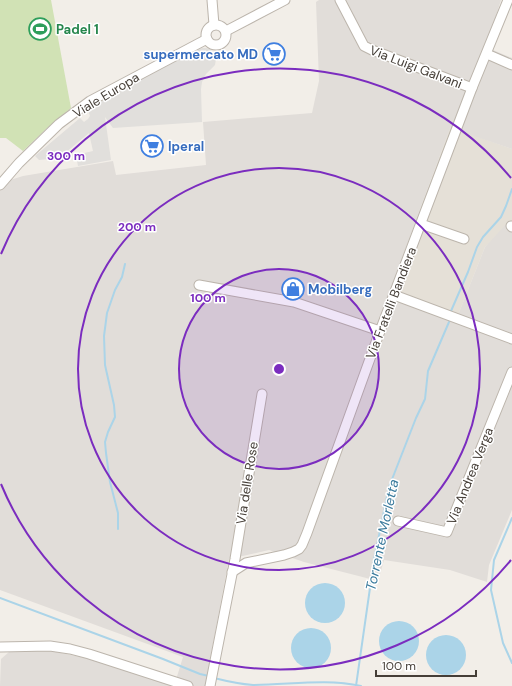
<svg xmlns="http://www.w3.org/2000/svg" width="512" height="686" font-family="'DM Sans',sans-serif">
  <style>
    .residential { fill: #e5e0d7 }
    .industrial { fill: #e1ddd9 }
    .green { fill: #d1e2b5 }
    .parking { fill: #e1dfdc }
    .water { fill: #abd4e8 }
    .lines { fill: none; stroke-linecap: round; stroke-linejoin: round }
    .stream { stroke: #abd4e8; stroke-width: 2 }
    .minor-casing { stroke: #bcb5ac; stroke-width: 11 }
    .minor { stroke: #fff; stroke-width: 9 }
    .ring { fill: none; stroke: #7b2cbf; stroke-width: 2 }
    .labels { text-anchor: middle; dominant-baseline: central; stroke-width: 3; stroke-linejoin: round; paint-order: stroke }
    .leisure-label { font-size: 13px; font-weight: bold; fill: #27864d; stroke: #fff; text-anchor: start }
    .shop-label { font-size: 13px; font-weight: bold; fill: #366cbe; stroke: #fff; text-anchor: start }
    .street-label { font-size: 13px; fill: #453e37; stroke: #fff }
    .water-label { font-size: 14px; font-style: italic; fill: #3b7b9d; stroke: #fff }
    .centre { fill: #7b2cbf; stroke: #fff; stroke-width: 2 }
    .ring-label { font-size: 12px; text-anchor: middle; font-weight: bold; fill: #7b2cbf; stroke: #fff; stroke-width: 3; stroke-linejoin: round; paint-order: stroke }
  </style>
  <rect width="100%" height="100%" fill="#f2eee8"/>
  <!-- residential -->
  <path class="residential" d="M450,127L512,149V222L485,247L458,315L390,292Z"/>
  <!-- industrial -->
  <path class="industrial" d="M319,0H501L486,47L512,58V149L450,128L390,291L458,315L485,247L509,221L512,222V510L489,565L487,582L450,570L384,560L378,581L304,562L269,550L229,559L205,686H0L1,659L9,652L47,650L109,663L175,683L183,657L0,590V191L7,181L23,176L113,161L116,175L206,165L203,122L312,113L319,81L316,2Z"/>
  <!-- green -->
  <path class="green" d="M0,0H51L71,108L46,129L23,151L6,138H0Z"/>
  <!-- parking -->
  <path class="parking" d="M202,48H206L210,49L214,53L216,59L215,65L206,74L202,82L201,89L202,122L113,128L105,117L111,160L78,166L76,155L93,151L89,133L59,158L39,160L35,156L80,118L84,122L88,119L90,116L87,108L107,96Z"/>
  <!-- water -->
  <g class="water">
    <circle cx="325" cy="603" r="20"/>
    <circle cx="399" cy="641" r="20"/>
    <circle cx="311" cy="648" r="20"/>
    <circle cx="446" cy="655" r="20"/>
  </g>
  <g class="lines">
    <!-- stream -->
    <g class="stream">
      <path d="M451,311L468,272L477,247L483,237L501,217L506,206L512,189"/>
      <path d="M512,518L494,560L491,590L503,643L512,663"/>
      <path d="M118,529V513L110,482L106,453L105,442L108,432L115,417L114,405L105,365L104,336L107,313L115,290L122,277L125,264"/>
      <path d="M0,598L163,659L200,674L209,676"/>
      <path d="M214,678C226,681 240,684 253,685C289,685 326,678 361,686"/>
      <path d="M356,686L374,560L389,487L416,418L425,399L428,371L449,322"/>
    </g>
    <!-- minor casing -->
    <g class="minor-casing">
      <g id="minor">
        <path d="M212,0L214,25"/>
        <path d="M340,0L364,46L372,50L472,88"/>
        <circle cx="216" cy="35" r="10"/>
        <path d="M226,31L285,0"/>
        <path d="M487,54L512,65"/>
        <path d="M0,185L19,163L59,124L90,101L207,39"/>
        <path d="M421,224L464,239"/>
        <path d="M511,226L512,227"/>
        <path d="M199,285L294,302L380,331"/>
        <path d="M394,295L512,339"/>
        <path d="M398,521L447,532L512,372"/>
        <path d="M232,572L246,563L284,555L293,552L299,549L302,545L307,533L380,331L472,88L508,0"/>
        <path d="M0,647L50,646L70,649L89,654L188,686"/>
        <path d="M210,686L235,559L262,394"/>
      </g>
    </g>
    <!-- minor -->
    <use href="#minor" class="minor"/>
  </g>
  <!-- distance rings -->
  <circle cx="279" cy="369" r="100" fill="#7b2cbf" fill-opacity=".12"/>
  <g class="ring">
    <circle cx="279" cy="369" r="100"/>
    <circle cx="279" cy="369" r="201"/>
    <path d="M511 560A301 301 0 0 1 1 484M1 254A301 301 0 0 1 511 178"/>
  </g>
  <!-- icons -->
  <defs>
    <g id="stadium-ring" transform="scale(1.15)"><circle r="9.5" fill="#fff" stroke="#2e9e5b" stroke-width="1.5"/><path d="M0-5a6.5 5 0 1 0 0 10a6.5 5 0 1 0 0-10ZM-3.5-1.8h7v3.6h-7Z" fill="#2e9e5b"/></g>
    <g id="supermarket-ring" transform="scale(1.15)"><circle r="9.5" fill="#fff" stroke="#3f7fe0" stroke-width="1.5"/><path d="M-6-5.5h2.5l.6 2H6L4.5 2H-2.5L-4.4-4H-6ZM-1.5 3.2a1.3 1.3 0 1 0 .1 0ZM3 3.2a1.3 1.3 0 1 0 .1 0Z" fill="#3f7fe0"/></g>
    <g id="shop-ring" transform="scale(1.15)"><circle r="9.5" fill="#fff" stroke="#3f7fe0" stroke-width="1.5"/><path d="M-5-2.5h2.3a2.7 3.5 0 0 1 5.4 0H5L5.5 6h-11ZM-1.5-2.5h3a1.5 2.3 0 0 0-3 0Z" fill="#3f7fe0"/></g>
  </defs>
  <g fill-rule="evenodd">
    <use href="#stadium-ring" x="40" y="29"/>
    <use href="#supermarket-ring" x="274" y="54"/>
    <use href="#supermarket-ring" x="152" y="146"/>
    <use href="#shop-ring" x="293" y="289"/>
  </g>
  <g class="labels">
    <!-- leisure labels -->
    <g class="leisure-label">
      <text x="56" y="29">Padel 1</text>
    </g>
    <!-- shop labels -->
    <g class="shop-label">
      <text x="258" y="54" text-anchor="end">supermercato MD</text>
      <text x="168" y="146">Iperal</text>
      <text x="308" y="289">Mobilberg</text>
    </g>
    <!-- street labels -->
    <g class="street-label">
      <text transform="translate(416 67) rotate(21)">Via Luigi Galvani</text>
      <text transform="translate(106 95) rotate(-31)">Viale Europa</text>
      <text transform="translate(391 303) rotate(-69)">Via Fratelli Bandiera</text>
      <text transform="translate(470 476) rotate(-68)">Via Andrea Verga</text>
      <text transform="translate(247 483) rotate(-81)">Via delle Rose</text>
    </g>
    <!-- water labels -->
    <g class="water-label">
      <text transform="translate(382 535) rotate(-78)">Torrente Morletta</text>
    </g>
  </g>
  <circle cx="279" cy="369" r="6" class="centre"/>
  <g class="ring-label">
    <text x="66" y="160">300 m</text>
    <text x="137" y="231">200 m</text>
    <text x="208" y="302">100 m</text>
  </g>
  <!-- scale -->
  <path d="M376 670v6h100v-6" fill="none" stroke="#453e37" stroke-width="2"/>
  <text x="382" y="670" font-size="12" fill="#453e37" stroke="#ffffff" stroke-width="3" paint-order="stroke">100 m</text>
</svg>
